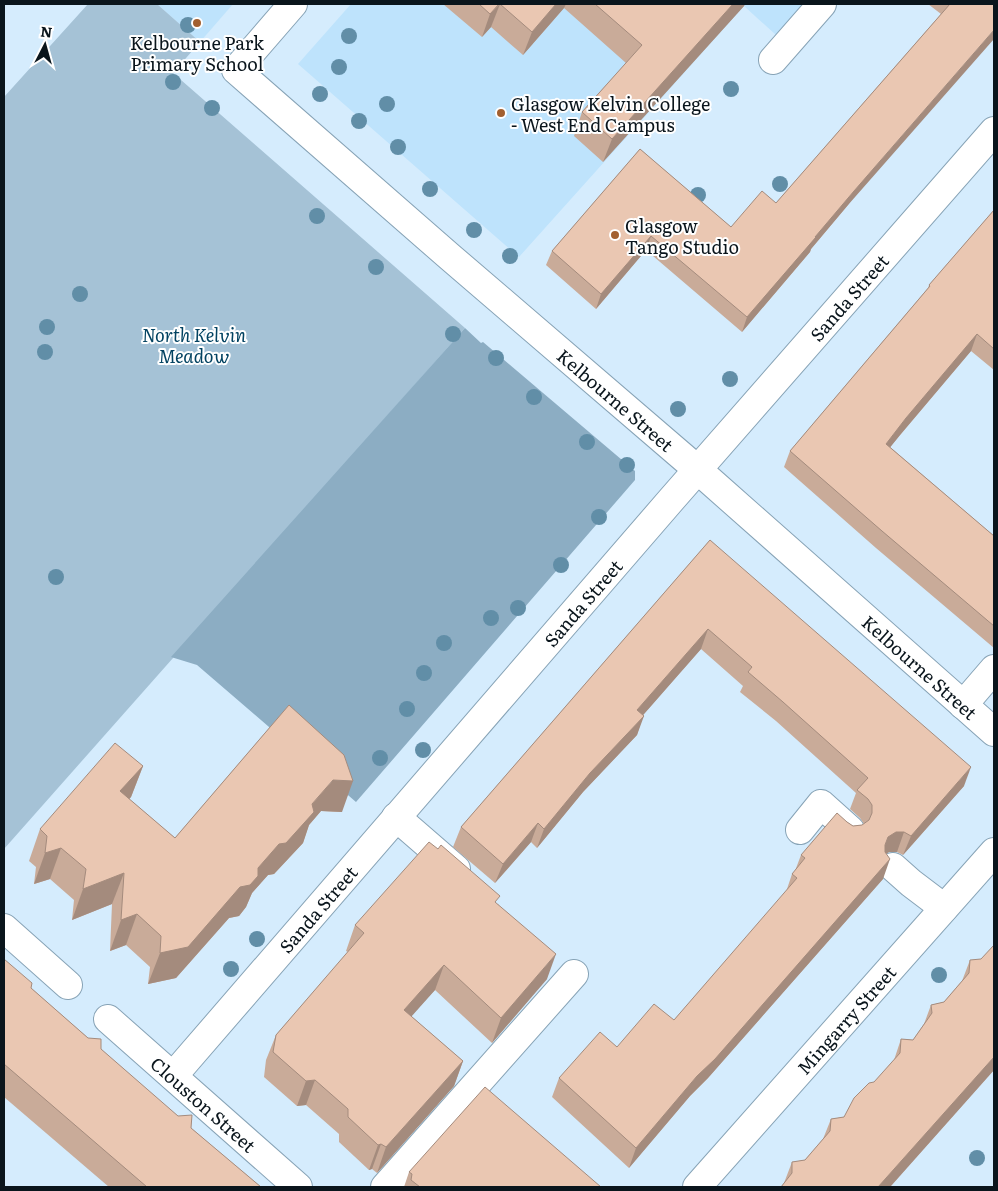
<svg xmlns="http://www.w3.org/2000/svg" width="998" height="1191" font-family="Literata,serif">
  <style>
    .built { fill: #bee3fc }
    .green { fill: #a5c2d6 }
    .forest { fill: #8cadc3 }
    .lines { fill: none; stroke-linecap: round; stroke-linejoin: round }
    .minor-casing { stroke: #87a3b6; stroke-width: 30 }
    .minor { stroke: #fff; stroke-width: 28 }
    .tree { fill: #618ea7 }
    .wall { fill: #c9ab99 }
    .shaded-wall { fill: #a48b7d }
    .building { fill: #eac7b2; stroke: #a48b7d }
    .poi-dot { fill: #a25f2f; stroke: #fff; stroke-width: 2 }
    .labels { text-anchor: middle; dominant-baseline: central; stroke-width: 4; stroke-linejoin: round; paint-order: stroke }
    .poi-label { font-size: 18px; fill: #0a151c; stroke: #fff; text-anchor: start }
    .street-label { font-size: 18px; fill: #0a151c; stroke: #fff }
    .park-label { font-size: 18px; font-style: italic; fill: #024261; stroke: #fff }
  </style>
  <rect width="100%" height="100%" fill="#d5ecfd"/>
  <!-- built -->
  <g class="built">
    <path d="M157,4H233L200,42Z"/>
    <path d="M351,4H803L776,35L744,6L519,257L298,64Z"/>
  </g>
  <!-- green -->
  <path class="green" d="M88,4H157L200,42L173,73L465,328L4,849V97Z"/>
  <!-- forest -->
  <path class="forest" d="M465,328L481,343L483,342L635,471V480L356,802L197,665L171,657Z"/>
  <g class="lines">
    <!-- minor casing -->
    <g class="minor-casing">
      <g id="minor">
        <path id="s1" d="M293,4L236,70L450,257L698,470L994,732"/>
        <path d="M773,60L822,4"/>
        <path d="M963,705L994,669"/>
        <path d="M396,817L456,869"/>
        <path d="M800,830L821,804L850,830"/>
        <path d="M893,867L911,883L944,908"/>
        <path d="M4,928L68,985"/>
        <path id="s2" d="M108,1019L298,1187"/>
        <path id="s3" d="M173,1076L671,500L994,131"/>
        <path d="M385,1187L574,974"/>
        <path id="s4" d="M697,1187L994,852"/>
      </g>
    </g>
    <!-- minor -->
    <use href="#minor" class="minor"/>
  </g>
  <!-- trees -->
  <g class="tree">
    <circle cx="188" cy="25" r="8"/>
    <circle cx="349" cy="36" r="8"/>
    <circle cx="339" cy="67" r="8"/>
    <circle cx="173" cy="82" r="8"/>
    <circle cx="731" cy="89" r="8"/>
    <circle cx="320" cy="94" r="8"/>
    <circle cx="387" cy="104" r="8"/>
    <circle cx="212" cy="108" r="8"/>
    <circle cx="359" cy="121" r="8"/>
    <circle cx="398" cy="147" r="8"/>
    <circle cx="780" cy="184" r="8"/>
    <circle cx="430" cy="189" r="8"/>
    <circle cx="698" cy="195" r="8"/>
    <circle cx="317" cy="216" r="8"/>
    <circle cx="474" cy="230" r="8"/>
    <circle cx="510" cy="256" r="8"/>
    <circle cx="376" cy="267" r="8"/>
    <circle cx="80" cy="294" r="8"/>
    <circle cx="47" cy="327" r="8"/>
    <circle cx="453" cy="334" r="8"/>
    <circle cx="45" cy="352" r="8"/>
    <circle cx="496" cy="358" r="8"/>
    <circle cx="730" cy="379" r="8"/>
    <circle cx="534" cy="397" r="8"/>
    <circle cx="678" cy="409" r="8"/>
    <circle cx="587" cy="442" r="8"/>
    <circle cx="627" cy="465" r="8"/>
    <circle cx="599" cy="517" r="8"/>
    <circle cx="561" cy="565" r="8"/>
    <circle cx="56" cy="577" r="8"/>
    <circle cx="518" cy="608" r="8"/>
    <circle cx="491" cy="618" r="8"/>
    <circle cx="444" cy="643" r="8"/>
    <circle cx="424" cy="673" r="8"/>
    <circle cx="407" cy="709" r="8"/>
    <circle cx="423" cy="750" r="8"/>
    <circle cx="380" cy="758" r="8"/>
    <circle cx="257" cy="939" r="8"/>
    <circle cx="231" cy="969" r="8"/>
    <circle cx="939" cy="975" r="8"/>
    <circle cx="977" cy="1158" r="8"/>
  </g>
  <!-- wall -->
  <g class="wall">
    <path d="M443,4H745L744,6L603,162L574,136L582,112L626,63L564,8L523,55L491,27L482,37Z"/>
    <path d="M928,4H994L848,205L811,249L810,252L742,332L646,250L596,309L546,265L552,251L640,149L731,227L776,203L941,14Z"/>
    <path d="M994,210V370L971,351L890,447L994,536V648L876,548L784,467L790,451L928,288L929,285Z"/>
    <path d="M710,540L964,786L903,855L897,852H889L886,854L883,879L708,1078L690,1096L629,1168L552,1097L559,1078L617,1047L674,1020L786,892L792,874L795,871L801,855L847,822L853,826L862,825L864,824L860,818L850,809L856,793L776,721L740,692L743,686L701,649L643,715L637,735L583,792L537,848L531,842L495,883L453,847L461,827Z"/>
    <path d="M289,705L342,812L321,811L309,825L303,843L274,874L268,875L252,893L246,907L239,916L229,918L176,978L148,984L150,967L126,945L110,951L112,904L72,920L74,900L50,879L34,884L36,867L29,861L40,829L143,766L131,797L129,799L175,838Z"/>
    <path d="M498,904L547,979L492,1043L435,990L411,1016L463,1061L454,1086L377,1173L372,1169L369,1170L339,1142V1134L306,1105L297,1106L264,1077L266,1060L276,1035L348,952L346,951L355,925Z"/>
    <path d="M4,959L31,988L191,1128L261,1187H109L4,1097Z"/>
    <path d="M970,960L994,1070L890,1187H781L784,1183L792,1162L805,1160L823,1139L831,1119L844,1117L894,1060L901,1039L913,1040L924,1024L931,1005L944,1002L962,981Z"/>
    <path d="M409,1172L601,1187H404Z"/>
  </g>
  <!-- shaded-wall -->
  <g class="shaded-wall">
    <path d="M500,4L491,27L482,37L490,14Z"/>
    <path d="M556,4H566L564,8L523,55L532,32Z"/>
    <path d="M733,4H745L744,6L603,162L612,139Z"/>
    <path d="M994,30V39L848,205L811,249L810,252L742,332L747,317L854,191Z"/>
    <path d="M651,236L646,250L596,309L601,294Z"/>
    <path d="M977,334L971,351L900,435L880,460L886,444L906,418Z"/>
    <path d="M708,629L701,649L630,730L637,710Z"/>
    <path d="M644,716L637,735L583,792L537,848L544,829L590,773Z"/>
    <path d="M143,766L131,797L109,823L120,791Z"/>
    <path d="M971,767L964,786L903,855L911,836Z"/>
    <path d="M333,780L353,781L342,812L321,811L309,825L303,843L274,874L268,875L252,893L246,907L239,916L229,918L176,978L148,984L160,953L258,868Z"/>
    <path d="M538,823L531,842L495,883L503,864Z"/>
    <path d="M896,832H904L897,852H889L881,857L885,845L888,837Z"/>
    <path d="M61,848L50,879L34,884L45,853Z"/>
    <path d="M890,859L883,879L708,1078L690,1096L629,1168L636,1148L697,1076Z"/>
    <path d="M124,873L112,904L72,920L83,889Z"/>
    <path d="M137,914L126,945L110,951L121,920Z"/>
    <path d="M556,954L547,979L492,1043L501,1018Z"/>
    <path d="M444,965L435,990L395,1035L404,1010Z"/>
    <path d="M994,1057V1070L890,1187H878Z"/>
    <path d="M463,1061L454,1086L377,1173L386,1147Z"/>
    <path d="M315,1080L306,1105L297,1106L306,1081Z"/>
    <path d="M381,1144L372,1169L369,1170L378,1145Z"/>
  </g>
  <!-- building -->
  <g class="building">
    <path d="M479,4H499L490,14Z"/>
    <path d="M500,4H556L532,32Z"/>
    <path d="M595,4H733L612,139L582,112L642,45Z"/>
    <path d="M950,4H994V30L854,191L815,237H816L747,317L651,236L601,294L552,251L640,149L731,227L762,191L776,203Z"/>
    <path d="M994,210V349L977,334L906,418L886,444L994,536V626L882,531L790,451L930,286L929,285Z"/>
    <path d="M710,540L971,767L911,836L904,832H896L888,837L885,845V852L890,859L715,1059L697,1076L636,1148L559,1078L600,1032L617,1047L654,1004L674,1020L797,878L792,874L805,858L801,855L837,813L847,822L853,826L862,825L869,820L872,813V805L868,799L857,790L868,778L783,702L748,672L752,667L708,629L637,710L644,716L590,773L544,829L538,823L503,864L461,827Z"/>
    <path d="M289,705L344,755L353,781L333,780L312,804L314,812L286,843L279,844L258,868V876L250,885L240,887L188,947L160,953L161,936L137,914L121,920L124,873L83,889L86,869L61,848L45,853L47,836L40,829L115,743L143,766L120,791L175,838Z"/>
    <path d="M429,842L438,849L441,845L500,896L495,902L556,954L501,1018L444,965L404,1010L463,1061L386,1147L381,1144L378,1145L348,1117V1109L315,1080L306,1081L273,1052L276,1035L364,933L355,925Z"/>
    <path d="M994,945V1057L878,1187H781L792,1173V1162L805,1160L830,1131L831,1119L844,1117L854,1098L869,1083L874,1082L900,1053L901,1039L913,1040L932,1013L931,1005L944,1002L969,973L970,960L981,959Z"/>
    <path d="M4,959L32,983L31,988L88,1038L101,1039V1049L178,1116L192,1115L191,1128L261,1187H147L4,1064Z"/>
    <path d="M485,1087L601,1187H420L411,1180L412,1174L409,1172Z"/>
  </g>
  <!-- markers -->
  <g class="poi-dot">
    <circle cx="197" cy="23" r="5"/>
    <circle cx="501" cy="113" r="5"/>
    <circle cx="615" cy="235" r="5"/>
  </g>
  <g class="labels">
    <!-- poi labels -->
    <g class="poi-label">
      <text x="197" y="42" text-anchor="middle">Kelbourne Park<tspan x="197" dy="21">Primary School</tspan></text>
      <text x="511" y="103">Glasgow Kelvin College<tspan x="511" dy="21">- West End Campus</tspan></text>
      <text x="625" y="225">Glasgow<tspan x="625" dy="21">Tango Studio</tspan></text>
    </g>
    <!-- street labels -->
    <g class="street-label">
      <text stroke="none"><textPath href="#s3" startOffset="1031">Sanda Street</textPath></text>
      <text stroke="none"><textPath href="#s1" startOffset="590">Kelbourne Street</textPath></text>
      <text stroke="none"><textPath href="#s3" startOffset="626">Sanda Street</textPath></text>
      <text stroke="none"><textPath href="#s1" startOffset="995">Kelbourne Street</textPath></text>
      <text stroke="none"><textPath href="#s3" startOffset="221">Sanda Street</textPath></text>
      <text stroke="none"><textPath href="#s4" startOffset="224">Mingarry Street</textPath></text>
      <text stroke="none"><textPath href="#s2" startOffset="128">Clouston Street</textPath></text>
    </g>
    <!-- park labels -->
    <g class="park-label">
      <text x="194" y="334">North Kelvin<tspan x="194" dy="21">Meadow</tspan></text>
    </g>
  </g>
  <!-- border -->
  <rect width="998" height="1191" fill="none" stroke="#0a151c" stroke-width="10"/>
  <!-- north arrow -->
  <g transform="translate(45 45) rotate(6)" stroke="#ffffff" stroke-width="4" paint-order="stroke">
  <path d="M0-4L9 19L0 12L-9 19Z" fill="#0a151c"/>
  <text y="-8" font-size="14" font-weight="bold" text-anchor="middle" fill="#0a151c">N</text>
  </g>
</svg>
